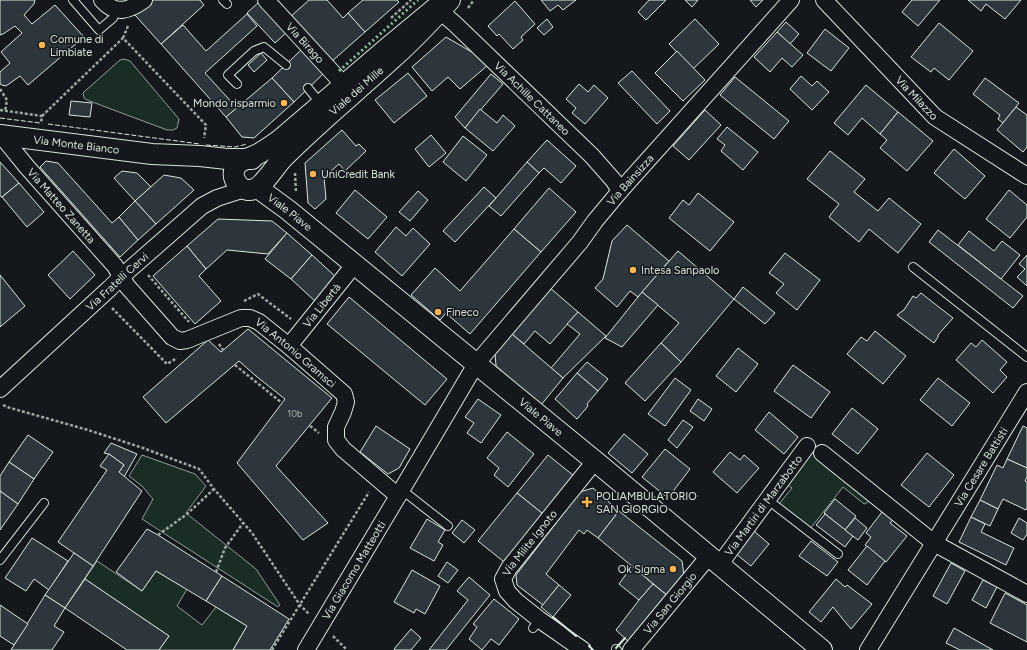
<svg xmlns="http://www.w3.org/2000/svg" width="1027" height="650" font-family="Figtree,sans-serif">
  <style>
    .green { fill: #1a2d24; stroke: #939e99 }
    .building { fill: #2c363c; stroke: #d8e6dc }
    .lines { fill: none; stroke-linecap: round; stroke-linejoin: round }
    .service-casing { stroke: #d8e6dc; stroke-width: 10 }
    .minor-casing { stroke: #d8e6dc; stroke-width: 18 }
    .tertiary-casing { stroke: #d8e6dc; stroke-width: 22 }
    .path { stroke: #9da8a2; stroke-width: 2.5; stroke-dasharray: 3 2; stroke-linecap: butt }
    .service { stroke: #14181c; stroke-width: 8 }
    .minor { stroke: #14181c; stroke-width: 16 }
    .tertiary { stroke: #14181c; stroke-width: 20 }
    .hedge { stroke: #8ac095; stroke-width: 3; stroke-dasharray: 2 3; stroke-linecap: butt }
    .fence { stroke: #d8e6dc; stroke-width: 1; stroke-dasharray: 5 2; stroke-linecap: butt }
    .wall { stroke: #d8e6dc; stroke-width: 2 }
    .poi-dot { fill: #ffb74d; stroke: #14181c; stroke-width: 1.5 }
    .labels { text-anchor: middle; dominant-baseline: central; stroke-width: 3; stroke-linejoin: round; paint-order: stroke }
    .number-label { font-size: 9px; fill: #adbab4 }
    .poi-label { font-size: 11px; fill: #d8e6dc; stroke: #14181c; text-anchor: start }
    .street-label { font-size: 11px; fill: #d8e6dc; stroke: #14181c }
  </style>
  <rect width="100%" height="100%" fill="#14181c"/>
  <!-- green -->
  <g class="green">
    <path d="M124,59L130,61L179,119L178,124L177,128L173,130H167L87,100L84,98L83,93L85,91L120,60Z"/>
    <path d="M811,451L868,495L870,501L864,504L863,503L843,487L810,529L779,504L792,488L786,484Z"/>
    <path d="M142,455L195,474L206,486L186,513L256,569L280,605L278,607L142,519L153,499L142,486L129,476Z"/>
    <path d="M97,561L142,591L156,571L187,589L177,606L202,625L216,607L247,626L233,650H159L169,636L85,579Z"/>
  </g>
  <!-- building -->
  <g class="building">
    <path d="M0,0H35L34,4L24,15L32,24L55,5L84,37L28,85L20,76L6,86L2,85L0,84V72L10,63L1,52L22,33L15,26L3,34L0,35Z"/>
    <path d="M152,0H200L204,5L161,44L135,15Z"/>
    <path d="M309,0H327L343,18L348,13L365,32L331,62L290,17Z"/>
    <path d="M363,0H397L399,2L365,32L348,13Z"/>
    <path d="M541,0H576L563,10L558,5L550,11Z"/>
    <path d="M649,0H666L646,20L638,12Z"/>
    <path d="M685,0H698L692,7Z"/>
    <path d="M750,0H763L756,7Z"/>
    <path d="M912,0H940L918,26L902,12Z"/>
    <path d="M968,0H1021L1005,19L986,4L981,11Z"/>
    <path d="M260,1L287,32L275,43L247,13Z"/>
    <path d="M515,1L535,24L521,37L523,40L513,49L499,34L497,36L488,26Z"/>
    <path d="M247,14L257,26L205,73L237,108L226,117L161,44L183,25L206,51Z"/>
    <path d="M547,19L553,27L544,35L537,28Z"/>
    <path d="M695,19L719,44L693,69L669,44Z"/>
    <path d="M786,22L799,34L790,44L777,32Z"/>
    <path d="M939,23L973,51L949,80L934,68L931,72L911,57Z"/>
    <path d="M825,29L849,48L831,71L807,53Z"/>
    <path d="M777,32L803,55L792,67L782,58L770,72L754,57Z"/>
    <path d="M446,37L482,58L488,65L460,89L448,77L432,91L412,67Z"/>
    <path d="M302,49L324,73L294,102L272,78Z"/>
    <path d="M677,51L705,80L683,101L655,73Z"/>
    <path d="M261,53L267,60L254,72L248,65Z"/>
    <path d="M632,71L670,111L657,124L618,83Z"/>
    <path d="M408,73L427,96L394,123L375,100Z"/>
    <path d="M491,74L503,84L465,128L455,117Z"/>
    <path d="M801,76L812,86L817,81L829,92L812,110L790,89Z"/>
    <path d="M735,77L789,121L774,139L720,95Z"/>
    <path d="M272,78L294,102L254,138L242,137L226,117Z"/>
    <path d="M985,78L1019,103L1003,123L998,119L1000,115L973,94Z"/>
    <path d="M579,84L588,92L594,85L608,98L585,124L572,113L576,108L566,99Z"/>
    <path d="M866,85L898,112L880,134L862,118L848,135L834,123Z"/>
    <path d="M71,101L92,103L90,117L69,115Z"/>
    <path d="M1016,107L1027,115V147L1023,152L997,130Z"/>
    <path d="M480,109L497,123L503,115L515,126L493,151L465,128Z"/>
    <path d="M705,110L721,125L689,160L673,146Z"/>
    <path d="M898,112L933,141L907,171L880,148L887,140L880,134Z"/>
    <path d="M727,127L758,152L743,170L721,151L725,145L717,139Z"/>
    <path d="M342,130L356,146L359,144L366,151L345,171L339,164L324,177L326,199L315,209L308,203L305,163Z"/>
    <path d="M431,135L446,153L429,167L415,149Z"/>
    <path d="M463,136L487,155L466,181L443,162Z"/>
    <path d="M547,140L576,166L561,183L544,168L539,173L527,162Z"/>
    <path d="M954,149L985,176L965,199L934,173Z"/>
    <path d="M830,151L865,179L854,192L878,211L889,198L921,224L898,253L869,229L859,242L829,217L839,204L807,179Z"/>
    <path d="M46,161L58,163L112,223L119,217L138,240L120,257L40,167Z"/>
    <path d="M0,162L19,183L2,197L0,196Z"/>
    <path d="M527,162L539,173L501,216L489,206Z"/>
    <path d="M122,171L137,173L151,187L135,201L114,178Z"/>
    <path d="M164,175L181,178L194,190L156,224L135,201Z"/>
    <path d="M19,183L44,212L27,227L2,197Z"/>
    <path d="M484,187L496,198L455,242L443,231Z"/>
    <path d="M549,188L576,212L541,252L514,229Z"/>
    <path d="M355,190L387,217L368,239L336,213Z"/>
    <path d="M1009,190L1027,205V217L1010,238L986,219Z"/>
    <path d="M418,191L428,200L410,221L399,212Z"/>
    <path d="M698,193L734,222L710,251L669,218L683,200L689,205Z"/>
    <path d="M135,201L156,224L138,240L119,217Z"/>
    <path d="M218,219L272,221L287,233L268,254L227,250L206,269L187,246Z"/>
    <path d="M627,225L669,261L638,297L630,291L617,307L595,288L603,279L612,241Z"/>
    <path d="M396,227L406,236L413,228L430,244L402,276L375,252Z"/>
    <path d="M514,229L541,252L470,334L446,313L440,320L411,295L435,268L460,291Z"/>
    <path d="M938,230L1023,296L1013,308L929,242Z"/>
    <path d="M969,231L994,251L1002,241L1020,255L1001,279L958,245Z"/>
    <path d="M287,233L312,255L291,279L265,259Z"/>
    <path d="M187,246L206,269L199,276L221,301L195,324L153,276Z"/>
    <path d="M73,251L95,275L70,299L48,275Z"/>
    <path d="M678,251L734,299L681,362L661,343L679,323L642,292Z"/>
    <path d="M785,253L820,280L797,310L776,293L784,284L769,273Z"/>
    <path d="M312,255L337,278L316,302L291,279Z"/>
    <path d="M1027,255V286L1017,277L1025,269L1019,264Z"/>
    <path d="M0,275L25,306L0,327Z"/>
    <path d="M549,287L578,312L550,344L535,331L524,344L512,334Z"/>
    <path d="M743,287L775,313L765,324L734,299Z"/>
    <path d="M642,292L658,305L622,347L605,338Z"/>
    <path d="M921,293L953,318L938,335V337L934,343L897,315L901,312L904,310L913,296L916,298Z"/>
    <path d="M349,297L447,379L425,405L327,324Z"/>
    <path d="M578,312L606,336L563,378L551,368L580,334L567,324Z"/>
    <path d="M248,329L332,398L276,466L328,523L303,540L237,463L285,399L256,376L239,361L166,423L143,397L208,340L221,352Z"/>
    <path d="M875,331L906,356L883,384L847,354L861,337L867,341Z"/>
    <path d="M512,334L563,378L541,405L496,366L495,353Z"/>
    <path d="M982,340L1007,362L1000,370L1007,377L993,393L956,360L971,343L976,347Z"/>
    <path d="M661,343L681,362L645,401L625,383Z"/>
    <path d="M738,348L758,364L736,392L716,376Z"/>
    <path d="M587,362L608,379L598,391L577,373Z"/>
    <path d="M793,365L830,392L811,418L774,391Z"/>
    <path d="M577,373L598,391L587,404L588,406L577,419L555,399Z"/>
    <path d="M675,378L691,390L665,426L648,414Z"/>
    <path d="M938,378L970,403L952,426L920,400Z"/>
    <path d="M478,399L501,415L481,443L467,433L474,423L465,417Z"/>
    <path d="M698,399L712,409L704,421L690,411Z"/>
    <path d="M852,408L878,429L858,454L832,434Z"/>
    <path d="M769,412L798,437L784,454L755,430Z"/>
    <path d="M683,420L693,427L677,448L668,440Z"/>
    <path d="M376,426L410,449L399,468L388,474L360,452Z"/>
    <path d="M1023,426L1027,428V468L1007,459Z"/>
    <path d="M507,432L534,454L508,487L494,475L499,468L487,458Z"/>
    <path d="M624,434L648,454L632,473L608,453Z"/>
    <path d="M28,435L53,452L34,479L9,462Z"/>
    <path d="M111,443L137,454L124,477L119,472L124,465L109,454L104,453Z"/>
    <path d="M665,449L690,469L668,498L642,477Z"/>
    <path d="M730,452L740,460L744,455L759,468L737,493L713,472Z"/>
    <path d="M927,453L954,475L929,507L901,485Z"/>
    <path d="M109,454L124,465L119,472L142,491L93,566L58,542L107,470L100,466Z"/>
    <path d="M548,455L574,476L543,514L517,493Z"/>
    <path d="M1007,459L1027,468V477L1025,481L1027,482V508L1026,510L1003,499L998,509L980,500L997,465L1003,468Z"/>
    <path d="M9,462L34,479L18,504L0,491V476Z"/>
    <path d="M593,488L619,511L598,538L587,530L584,534L579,530L546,574L559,585L543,605L517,585L516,575L580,492Z"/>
    <path d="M0,491L18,504L0,530Z"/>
    <path d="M517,493L543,514L504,562L478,541Z"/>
    <path d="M835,499L856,516L845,530L824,513Z"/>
    <path d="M980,500L998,509L990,526L971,517Z"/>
    <path d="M619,511L682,561L684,575L668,596L598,538Z"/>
    <path d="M882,512L893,520L890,523L907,536L886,562L865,545L871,537L866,533Z"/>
    <path d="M825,514L853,536L845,547L816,525Z"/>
    <path d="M971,517L985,524L981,532L1014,548L1006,565L959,542Z"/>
    <path d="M855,518L867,528L858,540L845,530Z"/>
    <path d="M1019,518L1027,523V534L1023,540L1011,533Z"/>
    <path d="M427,519L445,530L438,542L443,545L434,561L410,548Z"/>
    <path d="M462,520L475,530L464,543L452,533Z"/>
    <path d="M147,529L158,535L222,576L206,601L156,571L142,591L116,572Z"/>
    <path d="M754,531L769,544L751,566L736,554Z"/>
    <path d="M32,538L68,561L49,590L34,579L26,591L5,578Z"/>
    <path d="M811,541L838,562L827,576L799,556Z"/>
    <path d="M867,546L885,561L867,585L848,570Z"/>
    <path d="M74,553L93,566L65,608L45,595Z"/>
    <path d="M447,562L458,570L448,583L438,576Z"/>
    <path d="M951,563L965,571L947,604L933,596Z"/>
    <path d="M632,566L653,584L639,600L619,584Z"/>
    <path d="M412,570L440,586L425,614L416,609L414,613L394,602Z"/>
    <path d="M222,576L289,619L270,650H233L247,626L206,601Z"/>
    <path d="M469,577L490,595L446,650H429L468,600L457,591Z"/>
    <path d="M85,579L169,636L159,650H127L65,608Z"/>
    <path d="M836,579L845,587L847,585L872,604L851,629L833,607L821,622L809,612Z"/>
    <path d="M983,580L997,587L986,608L972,600Z"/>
    <path d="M653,584L668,596L630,643L616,630L639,600Z"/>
    <path d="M559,585L571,595L553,617L541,607Z"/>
    <path d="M1005,593L1027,605V642L990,623Z"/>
    <path d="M45,595L65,608L54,626L64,632L52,650H11Z"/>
    <path d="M494,599L519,619L499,645L491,639L482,650L469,639L477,627L473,624Z"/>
    <path d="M0,605L28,624L14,645L0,636Z"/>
    <path d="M954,628L993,650H960L946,643Z"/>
    <path d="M411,629L421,638L411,650H396L394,649Z"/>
  </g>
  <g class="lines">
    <!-- service casing -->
    <g class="service-casing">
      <g id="service">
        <path d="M73,0L99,30L113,18L116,9"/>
        <path d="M223,0L227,4"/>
        <path d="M237,84L228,75L254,51L264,47L286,65"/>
        <path d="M308,88L321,104"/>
        <path d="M913,267L1027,357"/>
        <path d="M402,490L448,526"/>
        <path d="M768,500L838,554"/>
        <path d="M0,560L44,503"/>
        <path d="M533,628L540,620"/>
        <path d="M616,649L617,650"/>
      </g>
    </g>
    <!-- minor casing -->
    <g class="minor-casing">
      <g id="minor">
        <path d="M102,0C116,16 130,10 144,0"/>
        <path id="s1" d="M266,0L344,85"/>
        <path id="s2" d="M824,0L935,117L1027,176"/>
        <path id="s3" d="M440,11L455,24L592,156L614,181L620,191"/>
        <path id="s4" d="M1,135L27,167L115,266L127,286L172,337L180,341L187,340L241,318H250L259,322L289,346L344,394L346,402L343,412L336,427V440L343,449L398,496"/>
        <path id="s5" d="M289,346L354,265"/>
        <path id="s6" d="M0,389L110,288L121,277L202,206L217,198L245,189"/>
        <path d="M822,453L934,543L1027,594"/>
        <path id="s7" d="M720,564L807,446"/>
        <path id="s8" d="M306,650L398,496L476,364L580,242L595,221L620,191L791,0"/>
        <path id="s9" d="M583,650L540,620L516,601L507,591L503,579L509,568L595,461"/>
        <path id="s10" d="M631,650L709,556"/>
        <path id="s11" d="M868,650L934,543L1027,392"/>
      </g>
    </g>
    <!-- tertiary casing -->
    <g class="tertiary-casing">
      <g id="tertiary">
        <path id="s12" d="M445,0L386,49L283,137C276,143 268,148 260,153C250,159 231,160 234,177C235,181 237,184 240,187C244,190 250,191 254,189C264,186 277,163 285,156C319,122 357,91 393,58C413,40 432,20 450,0"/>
        <path id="s13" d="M0,135L152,154L200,156L227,159H252"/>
        <path id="s14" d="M258,188L288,210L595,461L822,650"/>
      </g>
    </g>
    <!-- path -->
    <g class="path">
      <path d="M468,8L474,0"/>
      <path d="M391,18L411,0"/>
      <path d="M123,38L128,26"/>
      <path d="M0,89L7,100L5,111"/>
      <path d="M0,110L42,116L41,123"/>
      <path d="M42,116L123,38L206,125L204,138"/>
      <path d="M295,173L296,192"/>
      <path d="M148,275L189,322"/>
      <path d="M244,301L258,294L291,319"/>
      <path d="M112,308L167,364L177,358"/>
      <path d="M219,344L223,350"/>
      <path d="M235,365L282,403"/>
      <path d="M3,405L7,407L88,430L143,448L199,469L214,489L252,533L300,605L309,614"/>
      <path d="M310,426L319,433"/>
      <path d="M158,535L187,514L214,489"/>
      <path d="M216,572L225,548L243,523"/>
      <path d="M333,636L347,650"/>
      <path d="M272,650L369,492"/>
    </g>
    <!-- service -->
    <use href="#service" class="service"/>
    <!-- minor -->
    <use href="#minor" class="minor"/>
    <!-- tertiary -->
    <use href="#tertiary" class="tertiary"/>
    <!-- hedge -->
    <path class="hedge" d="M339,71L418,0"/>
    <!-- fence -->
    <g class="fence">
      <path d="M0,118L40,123"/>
      <path d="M48,124L200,144"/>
      <path d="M206,145L235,147L247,144"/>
    </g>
    <!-- wall -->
    <g class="wall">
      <path d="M553,617L576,636"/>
      <path d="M589,646L593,650"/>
      <path d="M616,648L625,638"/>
    </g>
  </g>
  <!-- markers -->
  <g class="poi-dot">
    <circle cx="42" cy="45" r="4"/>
    <circle cx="284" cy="103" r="4"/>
    <circle cx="313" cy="174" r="4"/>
    <circle cx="633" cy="270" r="4"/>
    <circle cx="438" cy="312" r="4"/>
    <path d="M585 496h4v4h4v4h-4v4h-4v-4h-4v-4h4z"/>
    <circle cx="673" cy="569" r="4"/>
  </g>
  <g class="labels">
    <!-- number labels -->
    <g class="number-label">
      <text x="295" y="413">10b</text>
    </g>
    <!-- poi labels -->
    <g class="poi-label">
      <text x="50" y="39">Comune di<tspan x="50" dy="13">Limbiate</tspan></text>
      <text x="276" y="103" text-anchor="end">Mondo risparmio</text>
      <text x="321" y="174">UniCredit Bank</text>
      <text x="641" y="270">Intesa Sanpaolo</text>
      <text x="446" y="312">Fineco</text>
      <text x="596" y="496">POLIAMBULATORIO<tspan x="596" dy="13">SAN GIORGIO</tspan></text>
      <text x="665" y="569" text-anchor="end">Ok Sigma</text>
    </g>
    <!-- street labels -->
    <g class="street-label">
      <text stroke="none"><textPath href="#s1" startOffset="58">Via Birago</textPath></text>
      <text stroke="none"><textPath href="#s12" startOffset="448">Viale dei Mille</textPath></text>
      <text stroke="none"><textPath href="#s2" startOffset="135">Via Milazzo</textPath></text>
      <text stroke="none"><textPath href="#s3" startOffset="127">Via Achille Cattaneo</textPath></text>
      <text stroke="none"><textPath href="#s13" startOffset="77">Via Monte Bianco</textPath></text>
      <text stroke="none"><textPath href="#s8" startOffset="573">Via Bainsizza</textPath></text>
      <text stroke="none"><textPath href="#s4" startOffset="93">Via Matteo Zanetta</textPath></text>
      <text stroke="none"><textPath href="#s14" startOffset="40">Viale Piave</textPath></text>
      <text stroke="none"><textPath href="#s6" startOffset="159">Via Fratelli Cervi</textPath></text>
      <text stroke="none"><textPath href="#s5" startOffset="52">Via Libertà</textPath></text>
      <text stroke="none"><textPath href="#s4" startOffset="406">Via Antonio Gramsci</textPath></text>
      <text stroke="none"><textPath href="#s14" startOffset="364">Viale Piave</textPath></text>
      <text stroke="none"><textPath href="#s11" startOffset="215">Via Cesare Battisti</textPath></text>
      <text stroke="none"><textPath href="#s7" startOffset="73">Via Martiri di Marzabotto</textPath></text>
      <text stroke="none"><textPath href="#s9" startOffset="154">Via Milite Ignoto</textPath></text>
      <text stroke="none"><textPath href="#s8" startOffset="93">Via Giacomo Matteotti</textPath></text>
      <text stroke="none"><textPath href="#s10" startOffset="61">Via San Giorgio</textPath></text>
    </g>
  </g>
</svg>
